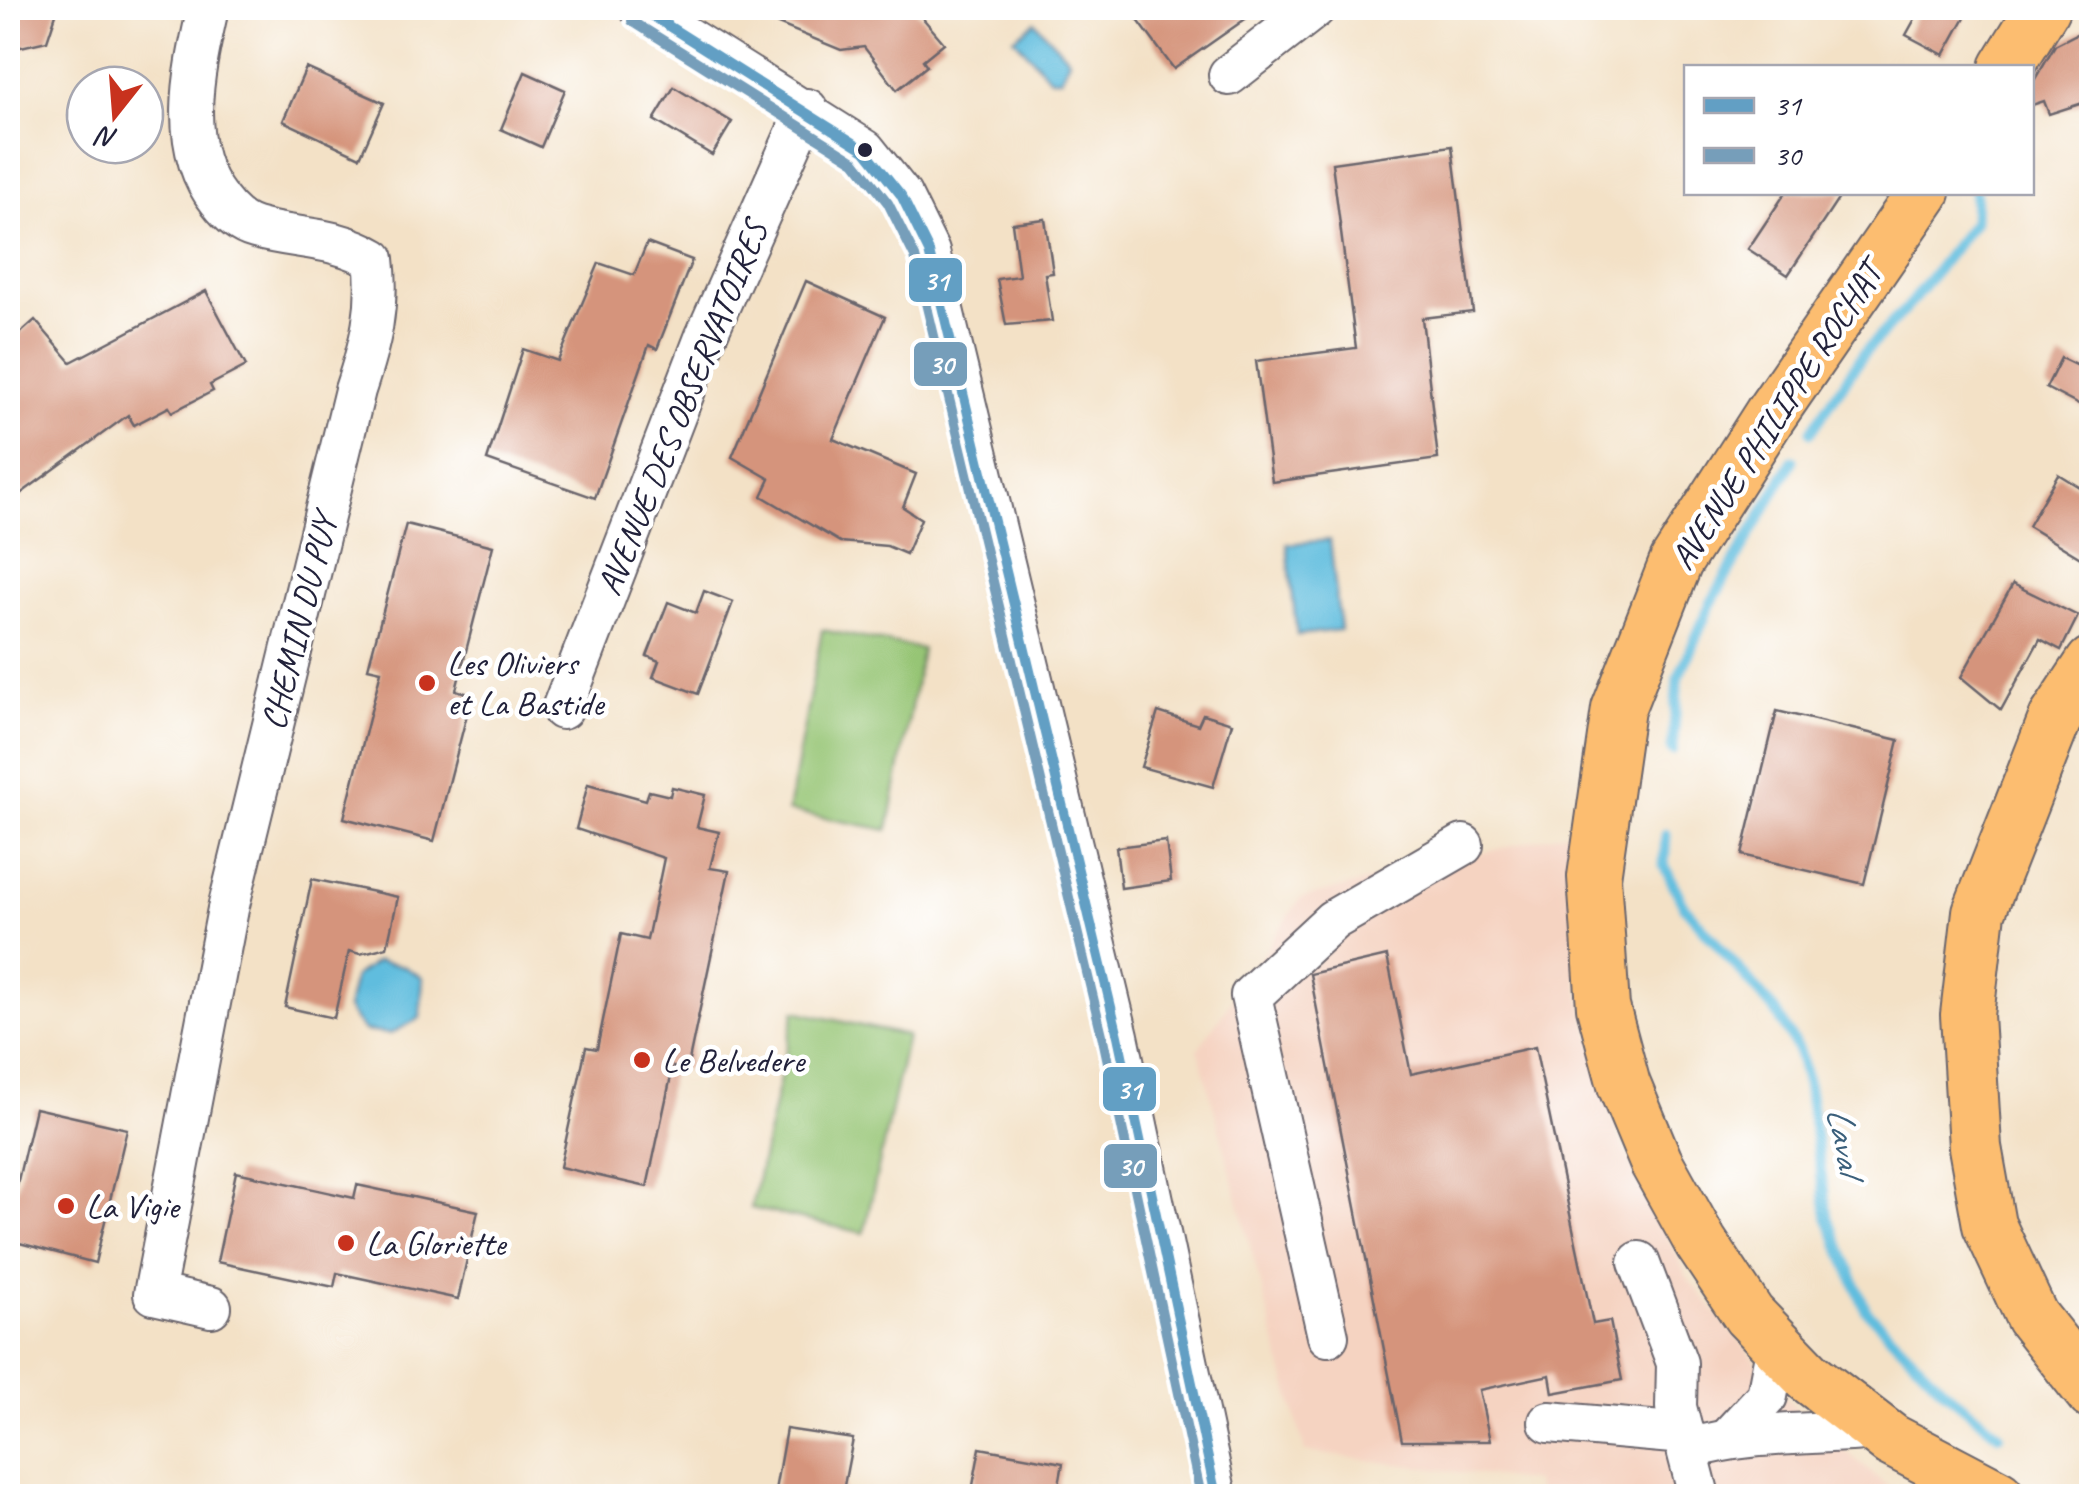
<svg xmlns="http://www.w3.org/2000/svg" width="2099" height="1504" font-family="Caveat,sans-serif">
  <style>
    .built { fill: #f5d3c1 }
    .green { fill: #96c574; stroke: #5c7458; stroke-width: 2.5 }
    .water { fill: #60bdde; stroke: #41708c; stroke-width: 2.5 }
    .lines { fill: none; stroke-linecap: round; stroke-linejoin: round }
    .stream { stroke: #60bdde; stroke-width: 11 }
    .building { fill: #d5947c }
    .minor-casing { stroke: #6b656c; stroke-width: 44 }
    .major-casing { stroke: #6b656c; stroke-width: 56 }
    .minor { stroke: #fff; stroke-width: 40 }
    .major { stroke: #fcbd6f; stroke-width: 52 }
    .bus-1-casing { stroke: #fff; stroke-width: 18 }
    .bus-2-casing { stroke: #fff; stroke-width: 18 }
    .bus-1 { stroke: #629fc4; stroke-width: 10 }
    .bus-2 { stroke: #769eba; stroke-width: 10 }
    .bus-dot { fill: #22223b; stroke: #fff; stroke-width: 4 }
    .poi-dot { fill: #c8321e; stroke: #fff; stroke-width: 4 }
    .labels { text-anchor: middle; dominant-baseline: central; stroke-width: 9; stroke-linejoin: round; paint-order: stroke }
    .street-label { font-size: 35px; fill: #22223b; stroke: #fff }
    .poi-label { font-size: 35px; fill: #22223b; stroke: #fff; text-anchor: start }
    .water-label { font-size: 38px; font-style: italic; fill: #3b607c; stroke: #fff }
    .line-badge { stroke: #fff; stroke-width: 4 }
    .badge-label { font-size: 28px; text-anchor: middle; font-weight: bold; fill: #fff }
  </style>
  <rect width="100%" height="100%" fill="#fff"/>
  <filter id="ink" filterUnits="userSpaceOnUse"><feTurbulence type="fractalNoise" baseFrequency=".01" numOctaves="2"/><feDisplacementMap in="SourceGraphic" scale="20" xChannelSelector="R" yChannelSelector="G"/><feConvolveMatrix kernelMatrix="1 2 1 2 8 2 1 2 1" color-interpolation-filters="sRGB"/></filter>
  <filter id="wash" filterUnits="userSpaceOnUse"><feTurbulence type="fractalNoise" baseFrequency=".0048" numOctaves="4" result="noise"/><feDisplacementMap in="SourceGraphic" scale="40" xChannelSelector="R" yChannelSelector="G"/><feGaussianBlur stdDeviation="2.25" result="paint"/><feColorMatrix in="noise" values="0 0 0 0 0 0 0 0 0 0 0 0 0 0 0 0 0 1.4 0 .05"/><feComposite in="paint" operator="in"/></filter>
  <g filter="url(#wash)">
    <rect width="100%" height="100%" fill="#f3e1c6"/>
    <!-- built -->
    <path class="built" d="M1571,831L1577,982L1617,1135L1689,1280L1796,1409L1899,1496H1537L1535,1482L1305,1452L1198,1049L1301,898Z"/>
    <!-- green -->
    <g class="green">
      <path d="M822,630L922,649L888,830L788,811Z"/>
      <path d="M795,1011L907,1036L864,1233L751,1208Z"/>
    </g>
    <!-- water -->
    <g class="water">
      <path d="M1035,22L1069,59L1061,78H1050L1014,38Z"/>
      <path d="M1330,540L1340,630L1297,635L1287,544Z"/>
      <path d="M377,961L403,966L423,978L420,1018L390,1034L364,1031L347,1009L354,977Z"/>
    </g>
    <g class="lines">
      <!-- stream -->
      <g class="stream">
        <path d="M1811,432L1863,354L1910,304L1974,222L1975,192"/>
        <path d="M1672,750L1678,679L1710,605L1793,460"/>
        <path d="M1666,835L1664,865L1684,906L1776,1012L1798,1050L1807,1083L1828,1218L1866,1310L1945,1391L1999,1434"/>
      </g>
    </g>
    <g id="blocks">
      <!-- building -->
      <g class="building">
        <path d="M8,8H58L47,41L8,50Z"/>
        <path d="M739,8H914L944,43L923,60L927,66L897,90L864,47L841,50Z"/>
        <path d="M1129,8H1261L1174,69Z"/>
        <path d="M1921,8H1970L1944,55L1906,35Z"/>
        <path d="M2092,26V100L2049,114L2044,101L2032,105V84L2055,45Z"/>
        <path d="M306,68L384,103L360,157L283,121Z"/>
        <path d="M525,72L565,90L541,147L501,129Z"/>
        <path d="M674,87L732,122L712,155L654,120Z"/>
        <path d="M1452,146L1473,312L1422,318L1438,459L1272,482L1256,361L1356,348L1332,163Z"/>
        <path d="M1786,192H1843L1788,275L1748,249Z"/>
        <path d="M1045,219L1053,273L1045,274L1052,321L1006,325L997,279L1019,276L1012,223Z"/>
        <path d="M647,243L692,260L657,349L649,345L595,498L487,460L523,349L558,361L599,263L634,275Z"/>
        <path d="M806,281L885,317L833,439L916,474L903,507L921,519L906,554L887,546L840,542L762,496L770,479L732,457Z"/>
        <path d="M206,291L246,366L210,385L213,391L172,412L169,407L134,425L128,415L8,503V344L35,320L71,362Z"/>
        <path d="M2061,358L2092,373V412L2046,388Z"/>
        <path d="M2058,474L2092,495V565L2028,526Z"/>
        <path d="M406,524L493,546L456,690L472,695L434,841L344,818L381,671L368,668Z"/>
        <path d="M2013,584L2078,616L2061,650L2040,639L2001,710L1961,677Z"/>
        <path d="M704,591L733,602L698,694L653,677L659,661L647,656L668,602L696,613Z"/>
        <path d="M1777,711L1899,740L1864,884L1742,855Z"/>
        <path d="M1158,712L1198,725L1203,714L1232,723L1213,787L1141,767Z"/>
        <path d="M588,784L646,800L649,791L670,796L672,787L705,795L697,827L719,832L710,868L729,871L687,1070L673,1067L647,1187L560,1167L586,1047L597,1049L621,934L647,940L664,858L576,829Z"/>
        <path d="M1166,841L1171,881L1121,888L1116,847Z"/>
        <path d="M312,879L398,897L387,947L360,954L349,951L334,1018L285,1007Z"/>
        <path d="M1387,956L1411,1074L1535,1047L1593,1324L1610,1321L1622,1380L1553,1393L1550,1375L1479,1390L1490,1441H1402L1310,974Z"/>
        <path d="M35,1108L127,1129L95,1263L8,1240V1223Z"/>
        <path d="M236,1172L354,1198L357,1185L478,1211L458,1299L337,1273L334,1287L217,1262Z"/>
        <path d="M786,1429L853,1439L842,1496H774Z"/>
        <path d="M980,1448L1063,1463L1057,1496H971Z"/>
      </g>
    </g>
  </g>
  <g filter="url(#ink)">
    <use href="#blocks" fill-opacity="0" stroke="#6b656c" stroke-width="2.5"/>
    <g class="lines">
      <!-- minor casing -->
      <g class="minor-casing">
        <g id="minor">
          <path d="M208,8C194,71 176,146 219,200C228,212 240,224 255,228C297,240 335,236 374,259C380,307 370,345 355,390L228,909L154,1294L211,1307"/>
          <path d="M640,8L865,150L901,195L929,252L1118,1036L1216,1496"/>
          <path d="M1229,75L1315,8"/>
          <path d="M562,709L705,338L807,109"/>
          <path d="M1639,1262L1677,1363L1676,1407L1699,1496"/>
          <path d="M1328,1336L1251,996L1333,920L1463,845"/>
          <path d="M1549,1422L1684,1434"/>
          <path d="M1730,1436L1767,1396L1777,1344"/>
          <path d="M1689,1449C1748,1431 1813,1435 1875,1429"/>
        </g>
      </g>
      <!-- major casing -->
      <g class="major-casing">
        <g id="major">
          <path d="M2006,68L2043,8"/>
          <path d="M1924,192L1770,415L1676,562L1618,709L1594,877L1603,1007L1624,1085L1656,1162L1701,1243L1749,1315L1809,1377L1891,1440L1998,1496"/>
          <path d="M2092,663L2055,719L1979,912L1967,1015L1975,1147L1989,1225L2032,1317L2092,1393"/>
        </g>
      </g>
      <!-- minor -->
      <use href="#minor" class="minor"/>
      <!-- major -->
      <use href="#major" class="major"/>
      <!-- bus-1 casing -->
      <g class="bus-1-casing">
        <path id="bus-1" d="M640,8L865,150L901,195L929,252L1118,1036L1216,1496"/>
      </g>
      <!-- bus-2 casing -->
      <g class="bus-2-casing">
        <path id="bus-2" d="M632,21L855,161L888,203L915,257L1103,1039L1201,1496"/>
      </g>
      <!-- bus-1 -->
      <use href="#bus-1" class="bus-1"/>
      <!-- bus-2 -->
      <use href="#bus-2" class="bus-2"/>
    </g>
  </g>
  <!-- markers -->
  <circle class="bus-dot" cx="865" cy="150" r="9"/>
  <g class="poi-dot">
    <circle cx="427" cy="683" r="10"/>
    <circle cx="642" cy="1060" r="10"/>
    <circle cx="66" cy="1206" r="10"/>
    <circle cx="346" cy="1243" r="10"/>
  </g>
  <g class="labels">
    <!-- street labels -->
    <g class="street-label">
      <text transform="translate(682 408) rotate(-68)">AVENUE DES OBSERVATOIRES</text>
      <text transform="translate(1776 416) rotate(-57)">AVENUE PHILIPPE ROCHAT</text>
      <text transform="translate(299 622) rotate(-76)">CHEMIN DU PUY</text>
    </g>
    <!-- poi labels -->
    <g class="poi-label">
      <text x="447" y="663">Les Oliviers<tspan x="447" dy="40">et La Bastide</tspan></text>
      <text x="662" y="1060">Le Belvedere</text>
      <text x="86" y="1206">La Vigie</text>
      <text x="366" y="1243">La Gloriette</text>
    </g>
    <!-- water labels -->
    <g class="water-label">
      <text transform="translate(1845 1140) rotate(80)">Laval</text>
    </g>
  </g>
  <g class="line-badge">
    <rect x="907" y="256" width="57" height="48" rx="10" fill="#629fc4"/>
    <rect x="912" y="340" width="57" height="48" rx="10" fill="#769eba"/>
    <rect x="1101" y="1065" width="57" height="48" rx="10" fill="#629fc4"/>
    <rect x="1102" y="1142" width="57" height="48" rx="10" fill="#769eba"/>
  </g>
  <g class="badge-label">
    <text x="936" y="290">31</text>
    <text x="941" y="374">30</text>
    <text x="1129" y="1099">31</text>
    <text x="1130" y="1176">30</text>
  </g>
  <!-- margin -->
  <rect width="2099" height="1504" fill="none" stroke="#fff" stroke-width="40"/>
  <!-- legend -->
  <rect x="1684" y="65" width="350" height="130" fill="#ffffff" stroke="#a7a7b1" stroke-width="2.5"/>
  <rect x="1704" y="98" width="50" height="15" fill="#629fc4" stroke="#a7a7b1" stroke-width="2.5"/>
  <text x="1774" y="115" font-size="30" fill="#22223b">31</text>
  <rect x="1704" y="148" width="50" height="15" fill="#769eba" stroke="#a7a7b1" stroke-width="2.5"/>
  <text x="1774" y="165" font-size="30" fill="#22223b">30</text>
  <!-- north arrow -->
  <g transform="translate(115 115) rotate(197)"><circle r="48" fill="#ffffff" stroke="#a7a7b1" stroke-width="2.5"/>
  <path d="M0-8L18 38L0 25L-18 38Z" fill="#c8321e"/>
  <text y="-15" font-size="28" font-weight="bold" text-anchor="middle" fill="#22223b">N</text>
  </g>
</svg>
